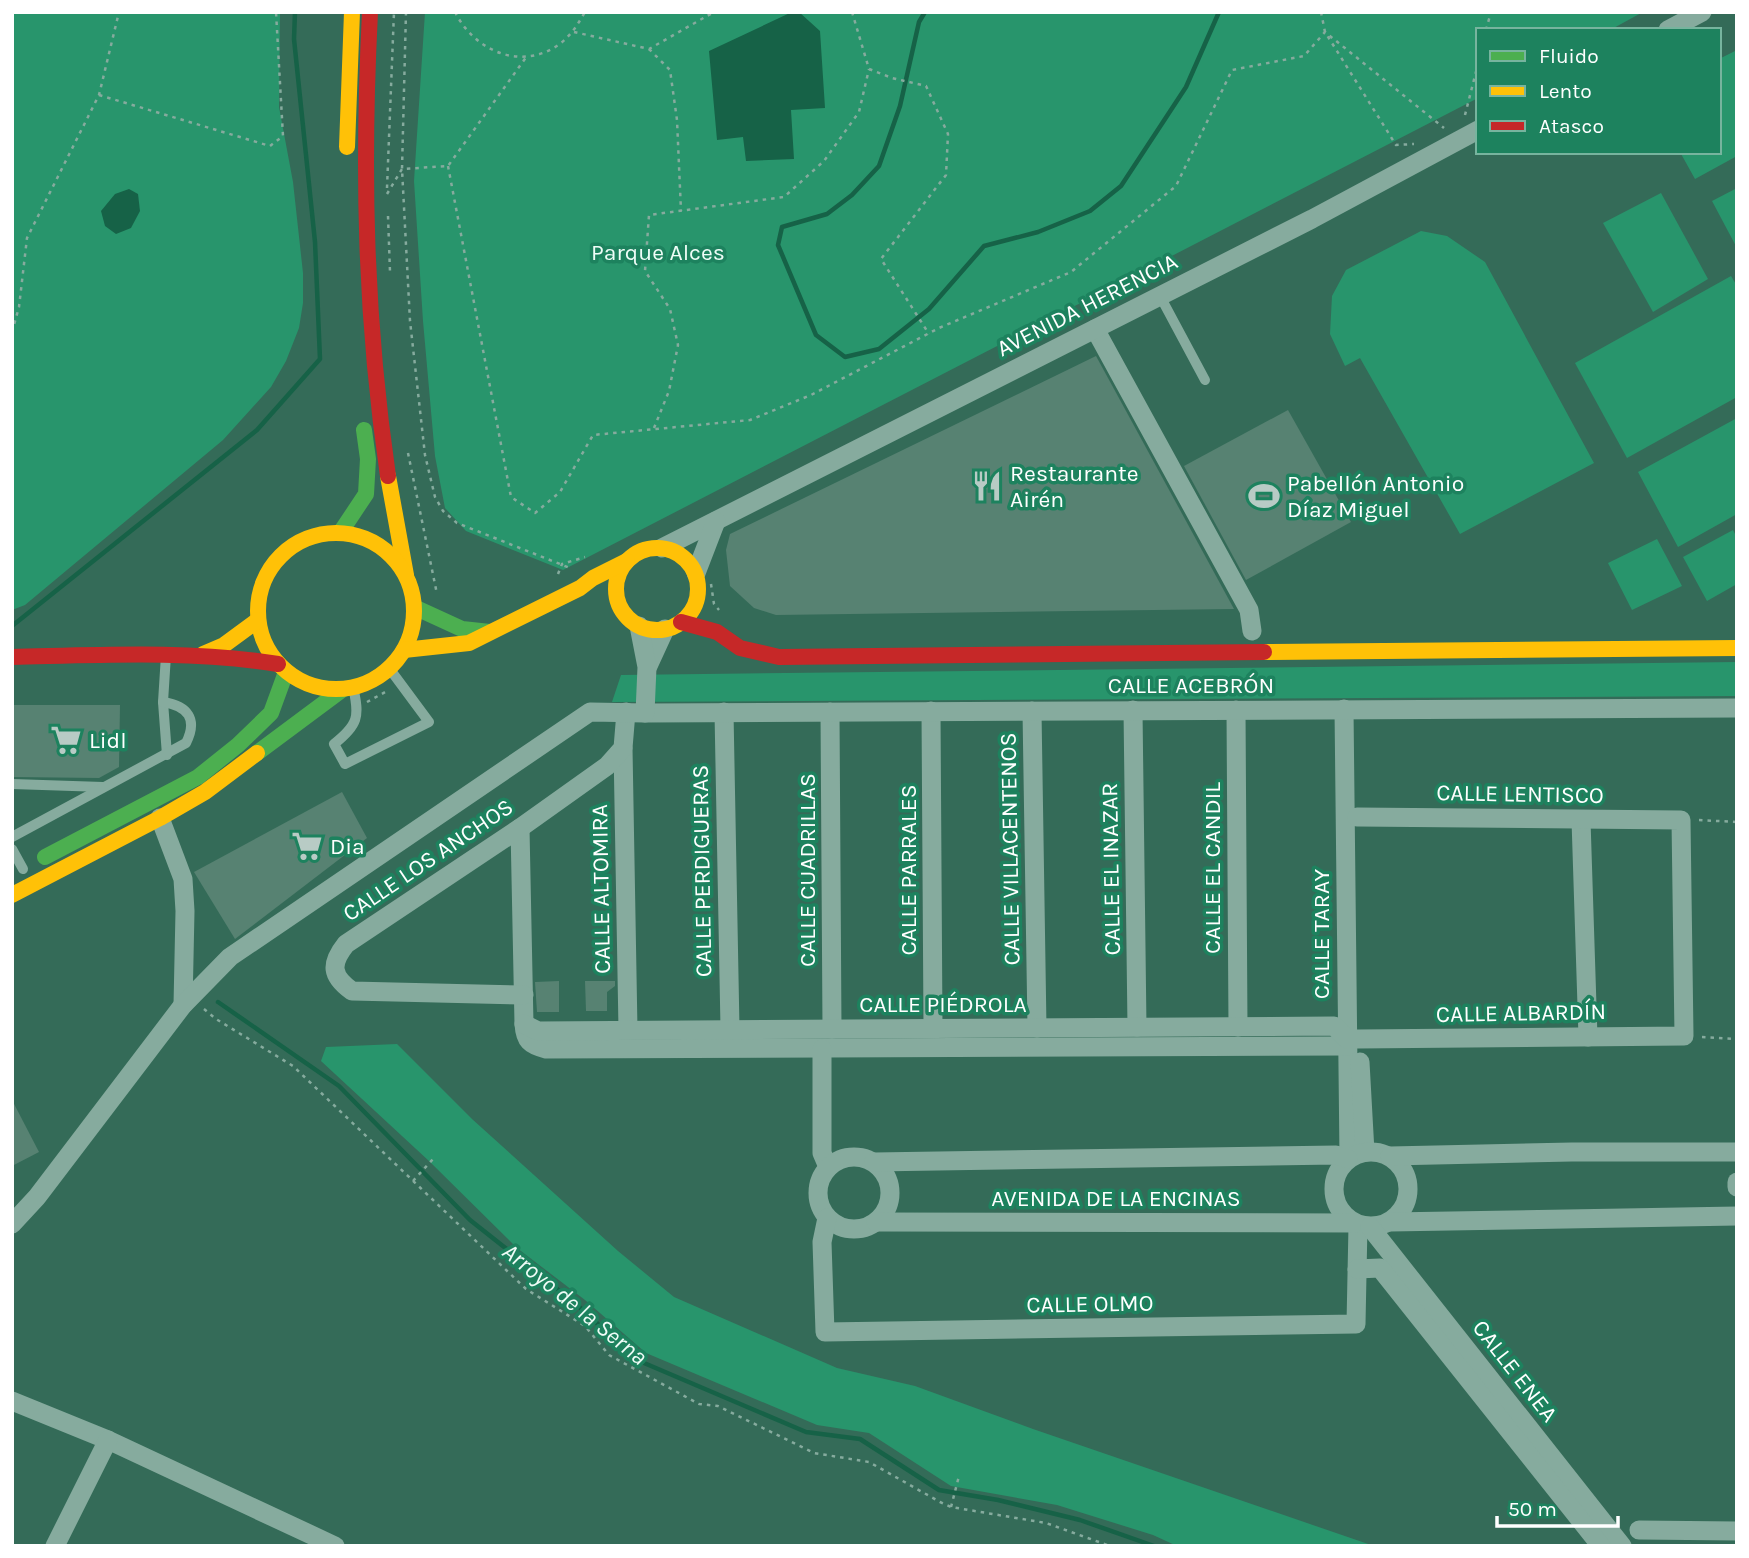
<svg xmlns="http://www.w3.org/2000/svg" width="1749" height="1558" font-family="Karla,sans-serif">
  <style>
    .green { fill: #28956c }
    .water { fill: #166247 }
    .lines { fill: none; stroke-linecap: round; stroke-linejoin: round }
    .stream { stroke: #166247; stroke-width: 4.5 }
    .building { fill: #578272 }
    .path { stroke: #86ab9e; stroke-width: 2.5; stroke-dasharray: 3.5 5; stroke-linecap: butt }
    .lane { stroke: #86ab9e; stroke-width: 10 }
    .street { stroke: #86ab9e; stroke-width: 19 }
    .fast { stroke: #4caf50; stroke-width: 16 }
    .slow { stroke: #ffc107; stroke-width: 16 }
    .jam { stroke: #c62828; stroke-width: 16 }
    .labels { text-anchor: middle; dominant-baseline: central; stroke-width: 7; stroke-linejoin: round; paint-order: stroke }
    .park-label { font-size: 23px; fill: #eefdf7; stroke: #1d825e }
    .street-label { font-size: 23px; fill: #fff; stroke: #1d825e }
    .poi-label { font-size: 23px; fill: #fff; stroke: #1d825e; text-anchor: start }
    .water-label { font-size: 24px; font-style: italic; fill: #effcf7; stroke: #1d825e }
  </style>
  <rect width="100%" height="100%" fill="#346b58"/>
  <!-- green -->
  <g class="green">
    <path d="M12,12H280L279,107L293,182L303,273V303L299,328L286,361L271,387L223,440L25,605L12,610Z"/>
    <path d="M425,12H1643L1610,30H1478V98L563,570L466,531L445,508L435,456L423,321L414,181Z"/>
    <path d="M1737,50V156L1695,179L1680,152H1719V59Z"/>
    <path d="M1737,188V248L1712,201Z"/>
    <path d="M1661,193L1708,279L1653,312L1603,223Z"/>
    <path d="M1421,231L1447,236L1485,262L1594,463L1460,534L1360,358L1345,366L1330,334L1332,296L1346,270Z"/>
    <path d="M1731,276L1737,286V397L1627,458L1575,363Z"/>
    <path d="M1737,418V514L1678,547L1638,472Z"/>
    <path d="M1733,530L1737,538V584L1707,601L1683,557Z"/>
    <path d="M1657,539L1682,586L1632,610L1608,563Z"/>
    <path d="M1737,662V696L612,702L621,675Z"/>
    <path d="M397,1044L472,1119L618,1251L674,1297L837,1368L915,1386L1033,1429L1374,1546H1177L1153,1535L1057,1505L951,1486L869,1433L817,1425L646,1353L585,1300L517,1248L429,1161L321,1061L326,1047Z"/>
  </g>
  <!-- water -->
  <g class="water">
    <path d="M792,12H799L820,31L825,108L791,110L794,159L746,161L743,137L717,140L709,51Z"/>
    <path d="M129,189L138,194L140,211L131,228L116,234L105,226L101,211L115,194Z"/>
  </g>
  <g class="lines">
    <!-- stream -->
    <g class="stream">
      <path d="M925,12L919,22L900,106L879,166L852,195L827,214L782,227L778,245L816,335L845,357L879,349L929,309L984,246L1038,232L1090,211L1121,186L1186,87L1219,12"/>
      <path d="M12,626L257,430L320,359L315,242L294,39L295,12"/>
      <path d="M218,1002L339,1086L470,1220L576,1304L637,1360L806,1432L860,1439L939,1490L998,1500L1080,1520L1154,1546"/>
    </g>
  </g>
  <!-- building -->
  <g class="building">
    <path d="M1096,356L1234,609L776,615L754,608L730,586L726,550L730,534Z"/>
    <path d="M1288,410L1351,522L1246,580L1184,466Z"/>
    <path d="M12,705H120L119,767L99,778L12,777Z"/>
    <path d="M342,792L367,838L235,939L194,872Z"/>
    <path d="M559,981V1012H537L535,982Z"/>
    <path d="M585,981H615V986L607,992V1011H586Z"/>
    <path d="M12,1100L39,1152L12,1166Z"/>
  </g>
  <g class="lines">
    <!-- path -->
    <g class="path">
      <path d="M406,12L402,169L410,321L425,455L435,497L443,511L457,523L570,568"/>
      <path d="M455,12C475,52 523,72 561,43C572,34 578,24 585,12"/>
      <path d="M852,12L869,69L892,78L926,86L948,134L946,175L881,259L929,334"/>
      <path d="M1321,12L1325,32L1396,145L1414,144"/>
      <path d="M1486,30L1491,12"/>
      <path d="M574,32L649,49L714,12"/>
      <path d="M649,49L670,70L677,120L681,211"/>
      <path d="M99,95L270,146L283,136L276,12"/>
      <path d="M1465,115L1478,64"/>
      <path d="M448,166L511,497L535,513L560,492L593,435L750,420L811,395L939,328L1071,272L1176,186L1232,70L1304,56L1325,32L1444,128"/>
      <path d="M387,188L394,12"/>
      <path d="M387,194L402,169L448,166L527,56"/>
      <path d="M388,216L390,272"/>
      <path d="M12,332L19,307L27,238L99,95L119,12"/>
      <path d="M654,428L669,391L678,345L670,309L645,271L649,215L784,197L824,161L859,112L869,69"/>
      <path d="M408,453L437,594"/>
      <path d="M558,574L562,564L585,557"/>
      <path d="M711,584L714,604L719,610"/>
      <path d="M367,702L389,690"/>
      <path d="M1699,820L1737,822"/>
      <path d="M204,1009L216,1019L293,1066L526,1289L585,1326L609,1355L699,1404L718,1406L814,1453L869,1462L940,1502L951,1507L1046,1523L1110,1546"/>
      <path d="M1702,1037L1737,1039"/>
      <path d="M413,1181L433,1159"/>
      <path d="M951,1507L959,1476"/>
    </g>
    <!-- lane -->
    <g class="lane">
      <path d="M1160,296L1205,380"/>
      <path d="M166,655L163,702L167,755"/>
      <path d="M353,687C360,717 358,725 334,744L345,764L429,722L389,668"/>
      <path d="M12,784L103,787"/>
      <path d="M12,837L186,743C198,719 188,706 163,702"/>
      <path d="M12,849L23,869"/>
    </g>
    <!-- street -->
    <g class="street">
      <path d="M1668,30L1702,12"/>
      <path d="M1095,329L1249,610L1252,631"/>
      <path d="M662,548L1312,219L1478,130"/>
      <path d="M696,573L716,521"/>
      <path d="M648,666L665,629"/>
      <path d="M1344,709L1349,1158"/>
      <path d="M1133,710L1137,1027"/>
      <path d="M1236,710L1238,1027"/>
      <path d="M931,711L933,1028"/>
      <path d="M1032,711L1037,1028"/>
      <path d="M724,712L730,1029"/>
      <path d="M830,712L832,1029"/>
      <path d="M645,713L1737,708"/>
      <path d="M623,748L628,1030"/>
      <path d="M160,818L183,879L185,911L183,1005"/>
      <path d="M1581,820L1588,1037"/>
      <path d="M520,828L524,1024C525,1041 530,1045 546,1049L1347,1046"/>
      <path d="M524,995L352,991C331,976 330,964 346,944L520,828L607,766L623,748L626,712"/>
      <path d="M524,1024L538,1031L1334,1026L1347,1039H1358L1684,1036L1681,820L1357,817"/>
      <path d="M822,1049V1153L828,1167"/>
      <path d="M1360,1062L1365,1152"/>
      <circle cx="1371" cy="1189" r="37"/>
      <path d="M1390,1156L1572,1152H1737"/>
      <circle cx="854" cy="1193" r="36"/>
      <path d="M874,1162L1336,1155L1348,1159"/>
      <path d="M1737,1182V1187"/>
      <path d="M827,1218L822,1242L825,1332L1356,1324L1358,1225"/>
      <path d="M876,1222L1355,1223"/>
      <path d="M1390,1222L1737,1216"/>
      <path d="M12,1224L37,1197L183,1005L230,957L590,712L645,713L647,667L639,626"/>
      <path d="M1370,1227L1622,1546"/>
      <path d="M1357,1269L1380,1268L1601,1546"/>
      <path d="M12,1401L108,1440L335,1546"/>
      <path d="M1639,1530L1737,1531"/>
      <path d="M55,1546L108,1440"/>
    </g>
    <!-- fast -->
    <g class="fast">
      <path d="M340,533L366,494L368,459L364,430"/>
      <path d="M414,607L462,629L490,632"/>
      <path d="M257,753L343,689"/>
      <path d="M45,857L198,777L238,745L271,713L286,672"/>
    </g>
    <!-- slow -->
    <g class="slow">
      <path d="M347,147L352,12"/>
      <path d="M388,476L406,575"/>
      <circle cx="336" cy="611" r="78"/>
      <circle cx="657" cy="589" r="41"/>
      <path d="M404,650L469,643L580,588L593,578L627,561"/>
      <path d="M1264,652L1737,648"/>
      <path d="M203,654L224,645L258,620"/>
      <path d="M12,895L160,818L205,792L257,753"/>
    </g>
    <!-- jam -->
    <g class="jam">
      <path d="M370,12C362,171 365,318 388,476"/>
      <path d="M681,622L717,632L740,648L779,657L1264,652"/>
      <path d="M12,657C101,655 190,650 278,664"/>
    </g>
  </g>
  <!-- icons -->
  <defs>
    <g id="restaurant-bare" transform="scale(2.415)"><path d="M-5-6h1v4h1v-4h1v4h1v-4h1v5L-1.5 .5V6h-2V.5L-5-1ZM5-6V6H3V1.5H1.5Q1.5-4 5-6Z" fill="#b8cbc5" stroke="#1d825e" stroke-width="2.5" paint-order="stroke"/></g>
    <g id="stadium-bare" transform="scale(2.415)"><path d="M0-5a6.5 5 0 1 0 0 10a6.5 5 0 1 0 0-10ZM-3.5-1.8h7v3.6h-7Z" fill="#b8cbc5" stroke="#1d825e" stroke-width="2.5" paint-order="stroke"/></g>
    <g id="supermarket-bare" transform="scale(2.415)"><path d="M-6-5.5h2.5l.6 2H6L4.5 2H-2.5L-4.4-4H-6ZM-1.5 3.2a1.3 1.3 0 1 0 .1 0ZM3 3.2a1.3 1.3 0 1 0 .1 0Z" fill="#b8cbc5" stroke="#1d825e" stroke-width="2.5" paint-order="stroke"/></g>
  </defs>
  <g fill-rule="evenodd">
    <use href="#restaurant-bare" x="987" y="486"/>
    <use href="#stadium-bare" x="1264" y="496"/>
    <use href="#supermarket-bare" x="66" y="740"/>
    <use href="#supermarket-bare" x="307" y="846"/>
  </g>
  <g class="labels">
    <!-- park labels -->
    <g class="park-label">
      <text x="658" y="252">Parque Alces</text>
    </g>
    <!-- street labels -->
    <g class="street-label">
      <text transform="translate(1087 305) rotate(-27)">AVENIDA HERENCIA</text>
      <text x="1191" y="685">CALLE ACEBRÓN</text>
      <text transform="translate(1520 794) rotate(1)">CALLE LENTISCO</text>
      <text transform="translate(1010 849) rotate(-91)">CALLE VILLACENTENOS</text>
      <text transform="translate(428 860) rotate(-34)">CALLE LOS ANCHOS</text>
      <text transform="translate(1212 868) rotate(-90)">CALLE EL CANDIL</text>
      <text transform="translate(1111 869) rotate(-91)">CALLE EL INAZAR</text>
      <text transform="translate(807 870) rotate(-90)">CALLE CUADRILLAS</text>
      <text transform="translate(908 870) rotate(-90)">CALLE PARRALES</text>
      <text transform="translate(702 871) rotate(-91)">CALLE PERDIGUERAS</text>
      <text transform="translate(601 889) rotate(-91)">CALLE ALTOMIRA</text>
      <text transform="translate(1321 934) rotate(-90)">CALLE TARAY</text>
      <text x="943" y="1004">CALLE PIÉDROLA</text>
      <text transform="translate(1521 1013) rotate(-1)">CALLE ALBARDÍN</text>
      <text x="1116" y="1198">AVENIDA DE LA ENCINAS</text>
      <text transform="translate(1090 1304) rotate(-1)">CALLE OLMO</text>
      <text transform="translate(1515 1371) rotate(52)">CALLE ENEA</text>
    </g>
    <!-- poi labels -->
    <g class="poi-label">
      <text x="1010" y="473">Restaurante<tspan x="1010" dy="26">Airén</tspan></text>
      <text x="1287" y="483">Pabellón Antonio<tspan x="1287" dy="26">Díaz Miguel</tspan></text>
      <text x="89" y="740">Lidl</text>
      <text x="330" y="846">Dia</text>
    </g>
    <!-- water labels -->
    <g class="water-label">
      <text transform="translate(575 1304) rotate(39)">Arroyo de la Serna</text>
    </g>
  </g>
  <!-- border -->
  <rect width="1749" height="1558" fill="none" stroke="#ffffff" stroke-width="28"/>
  <!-- legend -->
  <rect x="1476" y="28" width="245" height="126" fill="#1d825e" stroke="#77b49e" stroke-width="2"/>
  <rect x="1490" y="51" width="35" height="10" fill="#4caf50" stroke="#77b49e" stroke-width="2"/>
  <text x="1539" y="63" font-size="21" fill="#ffffff">Fluido</text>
  <rect x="1490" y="86" width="35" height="10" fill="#ffc107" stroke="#77b49e" stroke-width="2"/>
  <text x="1539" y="98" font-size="21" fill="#ffffff">Lento</text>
  <rect x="1490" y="121" width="35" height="10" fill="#c62828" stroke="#77b49e" stroke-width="2"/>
  <text x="1539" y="133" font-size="21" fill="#ffffff">Atasco</text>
  <!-- scale -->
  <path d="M1497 1516v10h121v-10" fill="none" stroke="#ffffff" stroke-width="3.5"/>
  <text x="1508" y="1516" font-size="21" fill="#ffffff" stroke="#1d825e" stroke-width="5" paint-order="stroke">50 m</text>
</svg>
